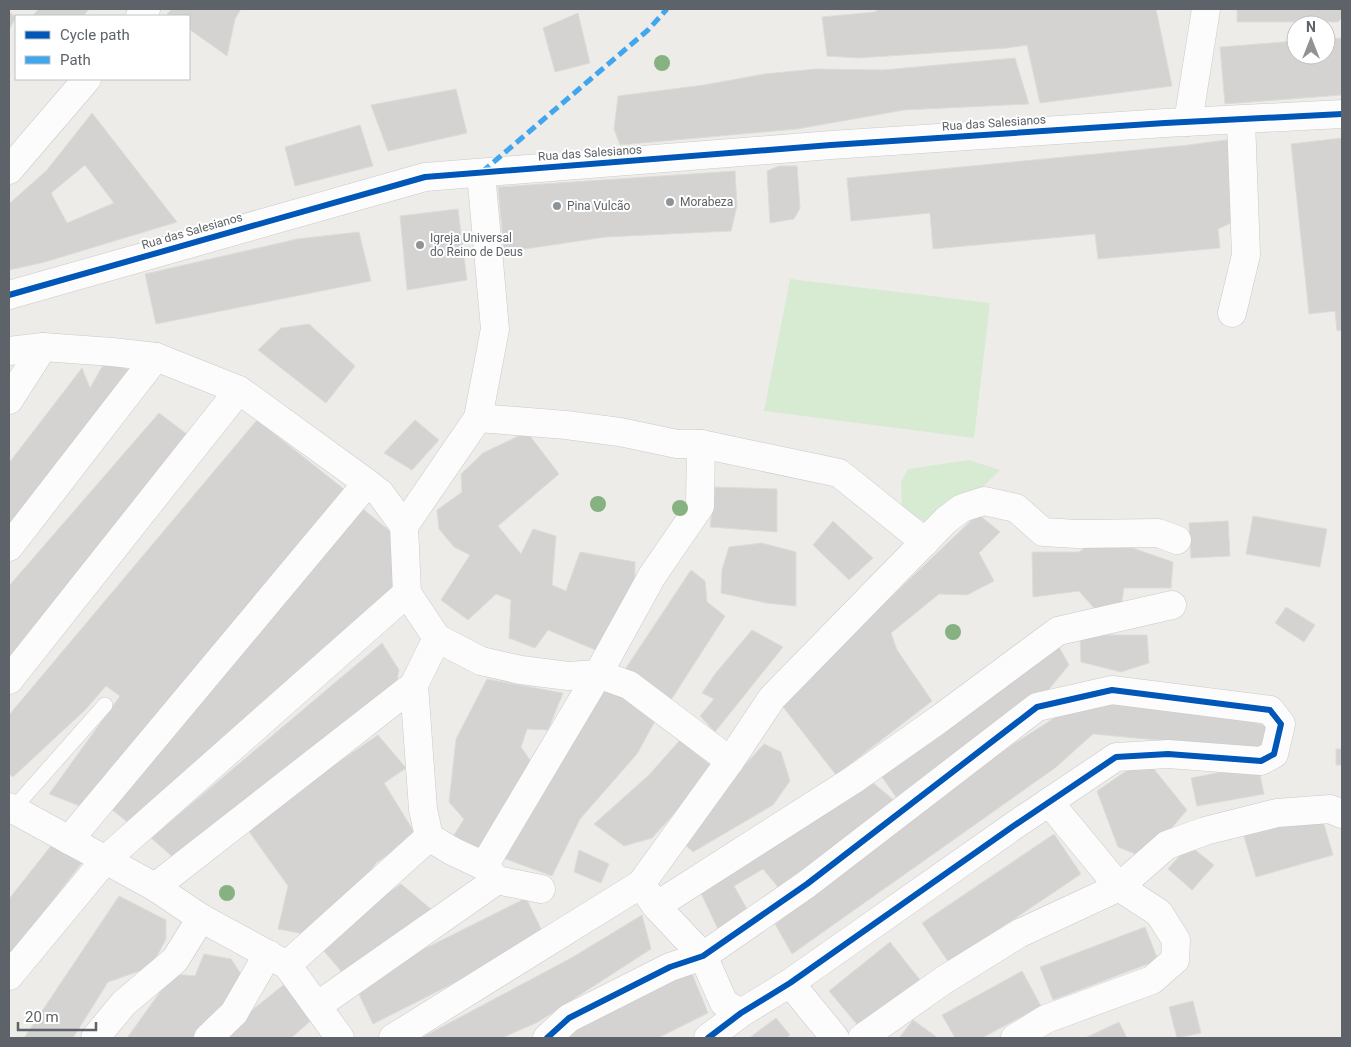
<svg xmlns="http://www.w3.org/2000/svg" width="1351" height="1047" font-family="Roboto,sans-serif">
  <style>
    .green { fill: #d7ebd2 }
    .building { fill: #d5d3d2; stroke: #dedcd8; fill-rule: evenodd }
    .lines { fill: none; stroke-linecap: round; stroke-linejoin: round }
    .lane-casing { stroke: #cac9ca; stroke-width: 16 }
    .street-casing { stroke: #cac9ca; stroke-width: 29 }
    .lane { stroke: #fcfcfc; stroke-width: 15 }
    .street { stroke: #fcfcfc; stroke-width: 28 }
    .quiet { stroke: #40a6ee; stroke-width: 5; stroke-dasharray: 10 5; stroke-linecap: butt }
    .cycleway-casing { stroke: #fff; stroke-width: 9 }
    .cycleway { stroke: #0057b8; stroke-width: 6 }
    .tree { fill: #86b180 }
    .poi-dot { fill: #909395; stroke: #fff; stroke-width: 2 }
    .labels { text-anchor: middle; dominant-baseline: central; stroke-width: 4; stroke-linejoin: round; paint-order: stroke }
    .street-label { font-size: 12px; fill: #5d6368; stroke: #fff }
    .poi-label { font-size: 12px; fill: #5d6368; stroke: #fff; text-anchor: start }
  </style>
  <rect width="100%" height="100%" fill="#eeece9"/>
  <!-- green -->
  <g class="green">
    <path d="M790,279L990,303L974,438L764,411Z"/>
    <path d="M969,460L1000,470L963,506L925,521L902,515L901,482L908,469Z"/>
  </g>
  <!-- building -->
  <g class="building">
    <path d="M39,9H89L83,16H32Z"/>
    <path d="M172,9H241L235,19L227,56L189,29V16H170L167,14Z"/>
    <path d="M880,9H1156L1172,86L1040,103L1027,45L1007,48L858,58L827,56L822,17L874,12Z"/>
    <path d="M1237,9H1342V18L1338,22H1237Z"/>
    <path d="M9,12L16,17L9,30Z"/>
    <path d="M578,13L590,63L555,72L543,28Z"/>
    <path d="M1342,38V95L1225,104L1220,47L1296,41V55H1326V39Z"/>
    <path d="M1015,58L1029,104L904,110L797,129L620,145L614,129L618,96L704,85L764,74L816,69L883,70Z"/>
    <path d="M456,89L467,133L388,151L371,105Z"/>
    <path d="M92,113L177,222L45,262L9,270V204L47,170ZM85,165L114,203L67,223L51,193Z"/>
    <path d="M360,125L373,166L295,186L285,147Z"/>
    <path d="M1342,138V330L1337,331L1335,311L1309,314L1291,144Z"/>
    <path d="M1234,139L1235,221L1218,229L1220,248L1098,259L1095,234L933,249L930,213L851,221L847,178L1188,145Z"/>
    <path d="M779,166H797L800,208L794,219L770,223L767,171Z"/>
    <path d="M735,171L737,206L731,231L606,237L504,252L498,187Z"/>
    <path d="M458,209L467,280L407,290L400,216Z"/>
    <path d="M359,232L371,281L156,324L145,274L297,239Z"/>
    <path d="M309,324L355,366L326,403L258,350L281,328Z"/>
    <path d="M106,360L134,372L9,536V463L82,368L90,388Z"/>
    <path d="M159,413L192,438L9,661V586Z"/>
    <path d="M257,420L345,490L85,808L49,794L120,696L106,686L85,710L13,777L9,774V715Z"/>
    <path d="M415,420L439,440L412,470L384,453Z"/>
    <path d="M527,432L559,474L498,526L521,554L533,529L556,536L552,585L566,591L580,552L635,562V592L598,651L548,630L535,648L509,638L511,600L496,594L468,620L441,600L470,555L454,547L439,529L437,510L462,492L461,474L483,453Z"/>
    <path d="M715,487L777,489V532L710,527Z"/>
    <path d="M357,504L401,540L402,594L135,828L111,809Z"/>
    <path d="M978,514L1000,532L979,553L994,581L967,595L939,594L891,633L897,650L932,701L836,775L780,703Z"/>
    <path d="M1253,516L1327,529L1320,567L1246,554Z"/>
    <path d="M833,521L873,558L849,580L813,545Z"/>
    <path d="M1228,521L1230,556L1191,558L1189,523Z"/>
    <path d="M762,543L796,552V606L766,603L721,593L722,570L729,547Z"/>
    <path d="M1092,543H1118L1173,562L1171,588H1124L1121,608H1094L1079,591L1033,597L1032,552H1079Z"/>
    <path d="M691,570L705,581L707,602L725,616L669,703L626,668Z"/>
    <path d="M1286,607L1315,625L1304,642L1275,623Z"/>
    <path d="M752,630L783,647L715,732L700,716L714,699L702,693L715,674Z"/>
    <path d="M1080,635H1147L1149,663L1121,672L1081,662Z"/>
    <path d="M1053,636L1069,665L1045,694L896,797L877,770Z"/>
    <path d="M382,643L399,670L396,685L174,858L151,838Z"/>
    <path d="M487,679L563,693L548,730L527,729L521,747L532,763L481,854L454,835L464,819L449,802L456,739Z"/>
    <path d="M609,685L655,721L637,754L580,819L552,876L503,858L568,739Z"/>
    <path d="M1084,699L1215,709L1272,728L1270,744L1255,749L1093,734L1055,768L792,954L775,924L851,865L937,793Z"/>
    <path d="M378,735L406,768L384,783L416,835L376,863L353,897L305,934L278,929L288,886L245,826Z"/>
    <path d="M680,740L710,765L682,805L652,838L624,846L594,824L649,775Z"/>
    <path d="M764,744L781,752L790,781L773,805L693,852L678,838Z"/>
    <rect x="1336" y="749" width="6" height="16"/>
    <path d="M1145,758L1187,810L1146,858L1118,847L1097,791Z"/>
    <path d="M1258,765L1264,794L1197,806L1191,778Z"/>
    <path d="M865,776L896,802L783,893L763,869L734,886L748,911L718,929L698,887Z"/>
    <path d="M1320,811L1333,855L1256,877L1243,833Z"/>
    <path d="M1054,834L1081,874L949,963L922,923Z"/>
    <path d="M54,842L84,860L9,957V899Z"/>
    <path d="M1189,845L1214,865L1192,890L1168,869Z"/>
    <path d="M579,850L609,864L601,883L574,872Z"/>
    <path d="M401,884L438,915L347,978L317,943Z"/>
    <path d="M119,896L166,920V939L151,967L108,982L73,1038H24Z"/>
    <path d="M526,898L545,937L373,1024L354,984Z"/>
    <path d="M642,915L651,949L538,1022L502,1038H421L573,957Z"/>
    <path d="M1145,927L1158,960L1053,1000L1040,967Z"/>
    <path d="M890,942L920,980L860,1028L829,991Z"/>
    <path d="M204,954L231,959L245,980L201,1038H127L173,974L195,976Z"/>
    <path d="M691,971L708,1013L658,1038H562L571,1029Z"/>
    <path d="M1022,971L1041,1006L982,1038H955L942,1015Z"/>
    <path d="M286,983L315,1017L291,1038H217Z"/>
    <path d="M1193,1001L1201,1033L1177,1038L1169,1007Z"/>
    <path d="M776,1018L790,1035L786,1038H749Z"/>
    <path d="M913,1020L938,1038H899Z"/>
    <path d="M1119,1022L1127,1038H1085Z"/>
  </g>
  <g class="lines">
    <!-- lane casing -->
    <g class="lane-casing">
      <path id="lane" d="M13,809L105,705"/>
    </g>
    <!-- street casing -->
    <g class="street-casing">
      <g id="street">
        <path d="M140,16L146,9"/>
        <path d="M1188,122L1206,9"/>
        <path d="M9,170L87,79"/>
        <path d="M9,295L425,177L831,145L1165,123L1342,114"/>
        <path d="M1232,313L1246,255L1241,120"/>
        <path d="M9,351L43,347L112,352L156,357L239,390L367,483L380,493L404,526L407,593L437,638L414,685L423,809L429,837L452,851L484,866L497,880L541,889"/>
        <path d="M9,400L43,347"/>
        <path d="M478,418L566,425L620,432L677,444H701L839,473L925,542"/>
        <path d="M404,526L478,418L495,329L481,173"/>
        <path d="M9,547L156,357"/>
        <path d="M437,638L481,661L521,670L568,676L598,674L629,685L730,761"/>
        <path d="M9,680L239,390"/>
        <path d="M9,807L155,887L201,918L287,965L340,1038"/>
        <path d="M69,840L367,483"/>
        <path d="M484,866L598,674L652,576L700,506L701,444"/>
        <path d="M155,887L414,685"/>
        <path d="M656,906L853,780L938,720L1058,631L1172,605"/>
        <path d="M287,965L429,837"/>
        <path d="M9,976L105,860L407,593"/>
        <path d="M790,983L835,1038"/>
        <path d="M317,1006L497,880"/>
        <path d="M741,1013L724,1003L703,956L656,906L641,884L730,761L772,698L946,520L962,508L984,501L1016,508L1043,532L1077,534L1158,533L1177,540"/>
        <path d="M95,1038L124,1003L175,960L201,918"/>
        <path d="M208,1038L234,1013L268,954"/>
        <path d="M393,1038L641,884"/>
        <path d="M547,1038L569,1018L670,967L703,956L807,884L1037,707L1112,690L1270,710L1281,724L1274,754L1261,761L1168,754L1116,757L1012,827L790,983L741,1013L708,1038"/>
        <path d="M862,1038L944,980L1020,933L1119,887L1167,845L1205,831L1277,813L1330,809L1342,814"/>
        <path d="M1015,1038L1046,1019L1152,980L1175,960L1176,940L1159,913L1119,887L1049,802"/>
      </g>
    </g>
    <!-- lane -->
    <use href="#lane" class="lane"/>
    <!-- street -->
    <use href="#street" class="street"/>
    <!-- quiet -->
    <path class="quiet" d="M482,172L648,30L667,9"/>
    <!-- cycleway casing -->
    <g class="cycleway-casing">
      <g id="cycleway">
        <path d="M9,295L425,177L831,145L1165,123L1342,114"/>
        <path d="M547,1038L569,1018L670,967L703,956L807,884L1037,707L1112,690L1270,710L1281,724L1274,754L1261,761L1168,754L1116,757L1012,827L790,983L741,1013L708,1038"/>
      </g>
    </g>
    <!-- cycleway -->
    <use href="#cycleway" class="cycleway"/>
  </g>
  <!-- trees -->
  <g class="tree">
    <circle cx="662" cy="63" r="8"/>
    <circle cx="598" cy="504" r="8"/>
    <circle cx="680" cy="508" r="8"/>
    <circle cx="953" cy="632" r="8"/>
    <circle cx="227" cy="893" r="8"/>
  </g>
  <!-- markers -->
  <g class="poi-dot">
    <circle cx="670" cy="202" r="5"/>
    <circle cx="557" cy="206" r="5"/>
    <circle cx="420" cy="245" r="5"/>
  </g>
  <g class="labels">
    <!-- street labels -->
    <g class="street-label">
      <text transform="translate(994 123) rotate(-4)">Rua das Salesianos</text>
      <text transform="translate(590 153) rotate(-4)">Rua das Salesianos</text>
      <text transform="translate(192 231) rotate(-16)">Rua das Salesianos</text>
    </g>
    <!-- poi labels -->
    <g class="poi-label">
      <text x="680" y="202">Morabeza</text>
      <text x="567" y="206">Pina Vulcão</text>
      <text x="430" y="238">Igreja Universal<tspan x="430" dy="14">do Reino de Deus</tspan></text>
    </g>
  </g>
  <!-- border -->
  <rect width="1351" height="1047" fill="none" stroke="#5d6368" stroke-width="20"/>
  <!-- legend -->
  <rect x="15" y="15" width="175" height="65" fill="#ffffff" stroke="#bec1c3"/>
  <rect x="25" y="31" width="25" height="8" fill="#0057b8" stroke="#bec1c3"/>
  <text x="60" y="40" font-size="15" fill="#5d6368">Cycle path</text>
  <rect x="25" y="56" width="25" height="8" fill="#40a6ee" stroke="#bec1c3"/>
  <text x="60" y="65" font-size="15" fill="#5d6368">Path</text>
  <!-- north arrow -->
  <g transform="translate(1311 40)"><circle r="24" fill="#ffffff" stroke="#bec1c3"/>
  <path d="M0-4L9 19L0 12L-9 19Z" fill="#909395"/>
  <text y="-8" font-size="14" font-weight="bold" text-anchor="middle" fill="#5d6368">N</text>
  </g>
  <!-- scale -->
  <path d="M18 1022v8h78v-8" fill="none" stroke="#5d6368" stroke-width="2.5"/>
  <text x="25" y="1022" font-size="15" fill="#5d6368" stroke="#ffffff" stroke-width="4" paint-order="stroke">20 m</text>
</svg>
